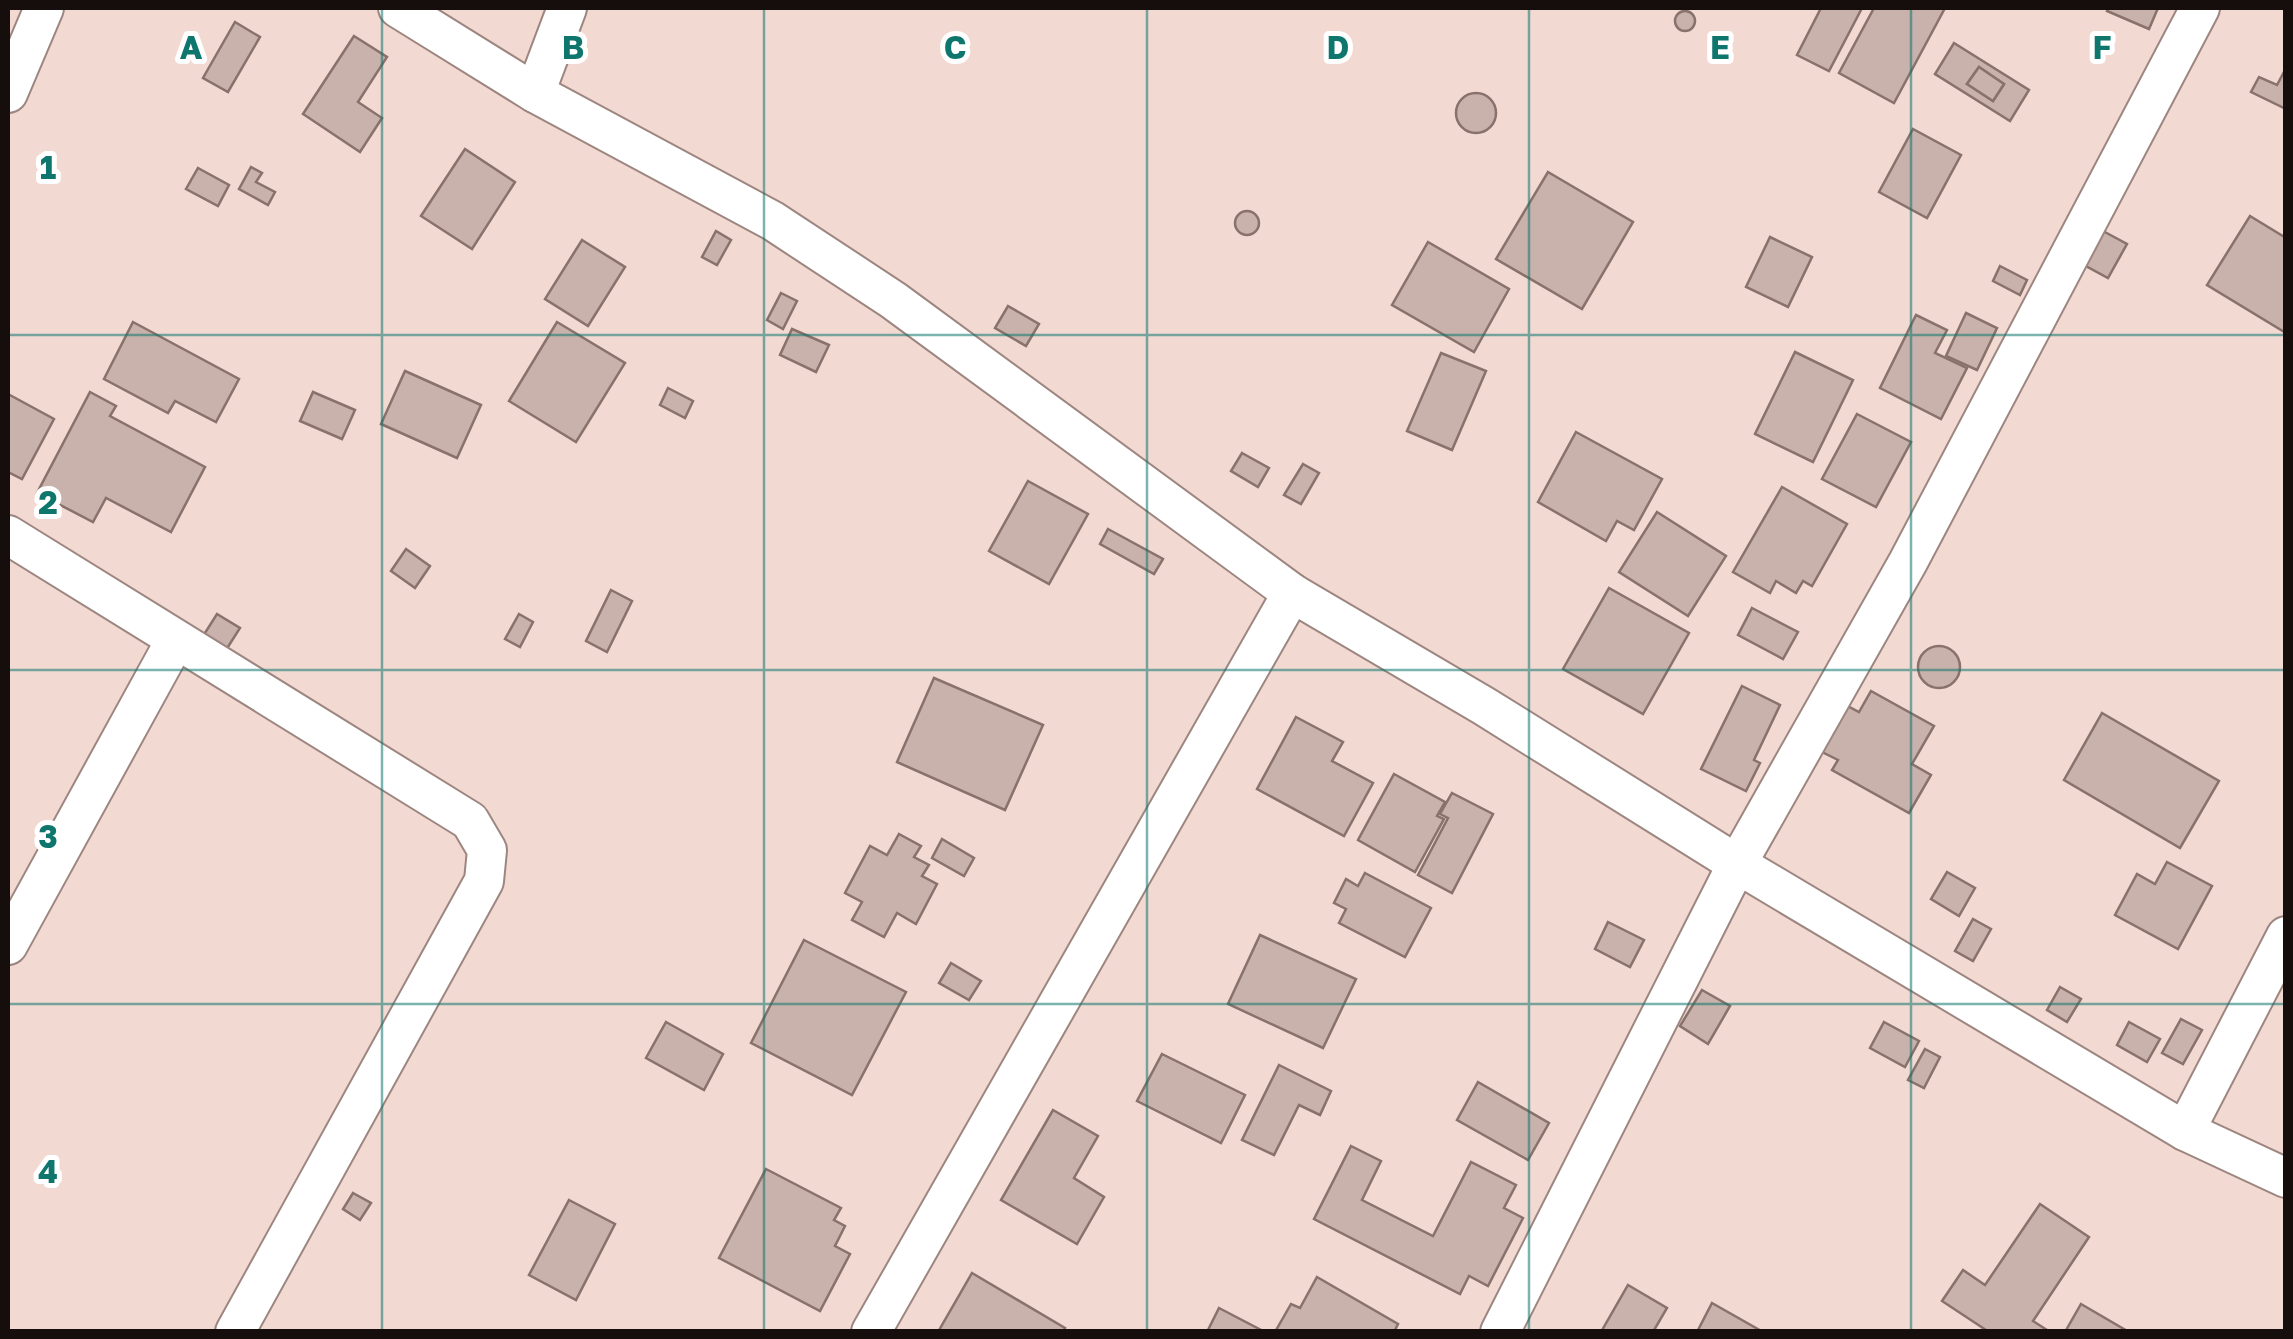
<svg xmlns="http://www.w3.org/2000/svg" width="2293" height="1339" font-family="'Golos Text',sans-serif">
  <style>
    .building { fill: #c9b2ab; stroke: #88726b; stroke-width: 2.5; fill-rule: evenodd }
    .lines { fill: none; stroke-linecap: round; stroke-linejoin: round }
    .minor-casing { stroke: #9d8680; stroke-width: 42 }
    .minor { stroke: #fff; stroke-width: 38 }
    .grid { fill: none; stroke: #0f766e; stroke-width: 2.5; stroke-opacity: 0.55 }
    .grid-label { font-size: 32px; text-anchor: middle; font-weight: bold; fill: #0f766e; stroke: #fff; stroke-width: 10; stroke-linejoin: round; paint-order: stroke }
  </style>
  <rect width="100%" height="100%" fill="#f2dad2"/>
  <!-- building -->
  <g class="building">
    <path d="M1821,8H1862L1829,71L1797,55Z"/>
    <path d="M1874,8H1945L1894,103L1839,73Z"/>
    <path d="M2108,8H2158L2149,29L2107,11Z"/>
    <circle cx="1685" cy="21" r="10"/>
    <path d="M235,22L260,37L228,92L203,78Z"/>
    <path d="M354,36L387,57L358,102L382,118L360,152L303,114Z"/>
    <path d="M1954,43L2029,90L2010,121L1935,74ZM1979,67L2004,84L1993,101L1967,84Z"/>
    <path d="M1979,67L2004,84L1993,101L1967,84Z"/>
    <path d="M2286,68V109L2251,92L2259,77L2277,85Z"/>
    <circle cx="1476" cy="113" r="20"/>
    <path d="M1913,129L1961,155L1927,218L1879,192Z"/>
    <path d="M465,149L515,182L472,249L421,216Z"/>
    <path d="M251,167L262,173L256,182L275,192L268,205L239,189Z"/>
    <path d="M198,168L229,185L218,206L186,189Z"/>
    <path d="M1548,172L1633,222L1582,309L1496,259Z"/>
    <circle cx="1247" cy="223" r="12"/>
    <path d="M2250,216L2286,238V333L2207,285Z"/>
    <path d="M716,231L731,240L717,265L702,257Z"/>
    <path d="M2103,231L2127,244L2108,278L2084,265Z"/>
    <path d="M1770,237L1812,257L1788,307L1746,287Z"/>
    <path d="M582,240L625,267L588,326L545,299Z"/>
    <path d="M1428,242L1509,289L1474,352L1392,305Z"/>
    <path d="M2000,266L2027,280L2020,295L1993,281Z"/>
    <path d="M781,293L797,301L783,329L767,320Z"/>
    <path d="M1008,306L1039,324L1026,346L995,328Z"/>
    <path d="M1966,313L1997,328L1977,370L1946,356Z"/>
    <path d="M1916,315L1947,330L1935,353L1967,368L1941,419L1880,388Z"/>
    <path d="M133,322L239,379L216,422L175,401L168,413L104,379Z"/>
    <path d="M557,322L625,363L576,442L509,401Z"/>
    <path d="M792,329L829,345L816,372L780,355Z"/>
    <path d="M1795,352L1853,380L1813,462L1755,434Z"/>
    <path d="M1441,353L1486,371L1452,450L1407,431Z"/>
    <path d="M405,371L481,405L457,458L381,424Z"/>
    <path d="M668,388L693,401L685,418L660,405Z"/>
    <path d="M90,392L116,406L110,416L205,467L171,532L106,498L93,522L37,493Z"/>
    <path d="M313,392L355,410L342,439L300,421Z"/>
    <path d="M8,394L54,419L22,479L8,472Z"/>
    <path d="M1857,414L1911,442L1876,507L1822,479Z"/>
    <path d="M1576,432L1662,479L1634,530L1617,521L1606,541L1538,502Z"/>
    <path d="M1242,453L1269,468L1258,487L1231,471Z"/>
    <path d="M1303,464L1319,473L1301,504L1284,495Z"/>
    <path d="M1028,481L1088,514L1049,584L989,551Z"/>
    <path d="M1782,487L1847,524L1812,586L1803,581L1796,593L1776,581L1770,593L1733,572Z"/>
    <path d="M1657,512L1726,556L1688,616L1619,572Z"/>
    <path d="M1108,529L1163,559L1154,574L1100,544Z"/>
    <path d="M406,549L430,566L415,588L391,571Z"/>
    <path d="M1609,588L1689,633L1643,714L1563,669Z"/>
    <path d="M611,590L632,601L607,652L586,641Z"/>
    <path d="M1752,608L1798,632L1783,659L1738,635Z"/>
    <path d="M217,614L240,628L226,650L203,636Z"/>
    <path d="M519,614L533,622L520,647L505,639Z"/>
    <circle cx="1939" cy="667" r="21"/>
    <path d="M934,678L1043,725L1005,810L897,762Z"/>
    <path d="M1742,686L1780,705L1754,760L1760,763L1746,791L1701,769Z"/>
    <path d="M1871,691L1934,726L1912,764L1931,775L1909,813L1832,770L1838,760L1822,752L1833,731L1840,702L1859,712Z"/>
    <path d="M2102,713L2219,781L2180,848L2064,780Z"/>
    <path d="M1296,717L1343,742L1332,761L1373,783L1344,836L1257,789Z"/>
    <path d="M1394,774L1445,802L1437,816L1444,819L1415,872L1358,840Z"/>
    <path d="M1452,793L1493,814L1452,893L1418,875L1448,818L1440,814Z"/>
    <path d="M899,834L921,846L914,857L929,865L922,876L937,884L916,924L897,913L884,937L852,920L862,902L845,893L870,846L887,855Z"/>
    <path d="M942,839L974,858L964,876L932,858Z"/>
    <path d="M2167,862L2212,886L2178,949L2115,915L2137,874L2155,884Z"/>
    <path d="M1947,872L1975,888L1959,916L1931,899Z"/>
    <path d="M1365,873L1431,908L1405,957L1339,923L1346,909L1334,903L1346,879L1358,886Z"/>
    <path d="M1973,919L1991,929L1973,961L1955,951Z"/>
    <path d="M1608,922L1644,940L1630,967L1595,949Z"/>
    <path d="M1260,935L1356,979L1323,1048L1228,1004Z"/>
    <path d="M804,940L906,992L852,1095L751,1043Z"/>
    <path d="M951,963L981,981L969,1000L939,983Z"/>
    <path d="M2060,987L2081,999L2067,1022L2047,1010Z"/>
    <path d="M1702,990L1730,1006L1708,1044L1680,1026Z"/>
    <path d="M2181,1019L2202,1030L2183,1064L2162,1053Z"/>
    <path d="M666,1022L723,1054L704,1090L646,1058Z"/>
    <path d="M1884,1022L1919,1041L1905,1067L1870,1048Z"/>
    <path d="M2129,1022L2160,1039L2147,1062L2117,1045Z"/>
    <path d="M1925,1049L1940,1057L1924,1088L1908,1080Z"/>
    <path d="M1162,1054L1245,1095L1221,1143L1137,1101Z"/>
    <path d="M1279,1065L1331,1091L1320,1115L1299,1105L1274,1155L1242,1140Z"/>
    <path d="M1478,1082L1549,1123L1528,1160L1457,1120Z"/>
    <path d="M1053,1110L1098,1136L1074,1178L1104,1197L1077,1244L1001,1200Z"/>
    <path d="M1351,1146L1381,1161L1362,1200L1433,1236L1471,1162L1516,1185L1504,1208L1523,1218L1488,1286L1469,1276L1460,1294L1314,1219Z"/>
    <path d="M766,1169L841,1208L834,1220L845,1226L835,1246L850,1254L820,1311L719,1258Z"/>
    <path d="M353,1193L371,1203L360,1220L343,1209Z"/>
    <path d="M569,1200L615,1224L576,1300L529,1275Z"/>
    <path d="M2040,1204L2089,1237L2033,1321L2050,1332H1989L1942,1301L1963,1270L1985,1285Z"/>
    <path d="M972,1273L1065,1328L1063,1332H938Z"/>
    <path d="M1317,1277L1398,1324L1394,1332H1275L1291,1304L1300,1308Z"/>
    <path d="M1628,1285L1667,1308L1653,1332H1601Z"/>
    <path d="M1712,1303L1763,1332H1697Z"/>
    <path d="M2081,1304L2129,1332H2065Z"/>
    <path d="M1219,1308L1263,1331V1332H1207Z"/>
  </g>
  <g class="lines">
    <!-- minor casing -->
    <g class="minor-casing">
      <g id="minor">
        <path d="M398,8L535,93L773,221L893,300L1292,593L1484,706L1737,864L2185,1131L2286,1178"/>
        <path d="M8,93L44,8"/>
        <path d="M535,93L567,8"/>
        <path d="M8,535L470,821L487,850L484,881L235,1332"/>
        <path d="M8,945L175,641"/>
        <path d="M2185,1131L2286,936"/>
        <path d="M871,1332L1292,593"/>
        <path d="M1500,1332L1737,864L1908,562L2200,8"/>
      </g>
    </g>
    <!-- minor -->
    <use href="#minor" class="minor"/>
  </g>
  <!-- grid -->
  <path class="grid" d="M382,8V1332M764,8V1332M1147,8V1332M1529,8V1332M1911,8V1332M8,335H2286M8,670H2286M8,1004H2286"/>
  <g class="grid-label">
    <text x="191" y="59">A</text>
    <text x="573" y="59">B</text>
    <text x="955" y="59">C</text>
    <text x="1338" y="59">D</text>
    <text x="1720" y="59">E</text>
    <text x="2102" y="59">F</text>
    <text x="48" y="179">1</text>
    <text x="48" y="514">2</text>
    <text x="48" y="848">3</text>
    <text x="48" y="1183">4</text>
  </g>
  <!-- border -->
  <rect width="2293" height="1339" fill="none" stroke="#160e0c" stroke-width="20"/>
</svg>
